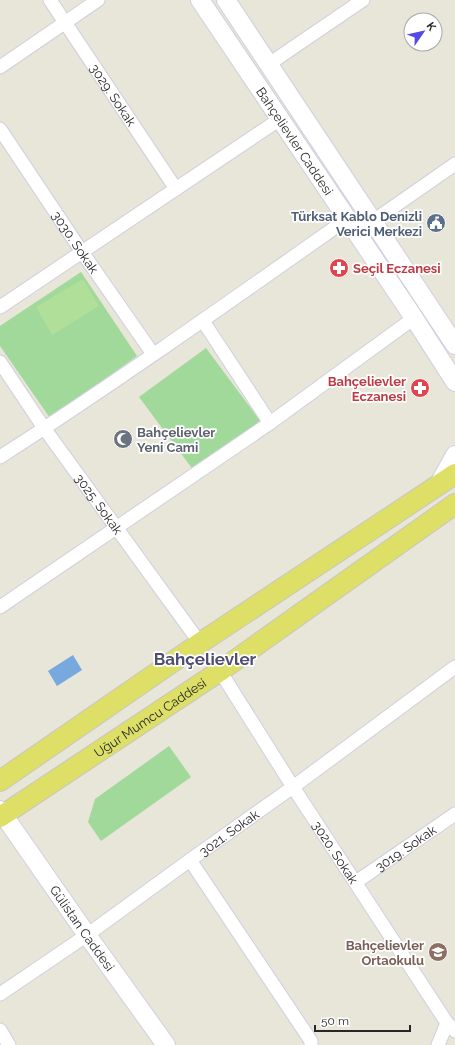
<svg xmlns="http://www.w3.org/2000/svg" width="455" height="1045" font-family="Raleway,sans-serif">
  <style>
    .green { fill: #a1d99b }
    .pitch { fill: #afdf98 }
    .water { fill: #77a9df }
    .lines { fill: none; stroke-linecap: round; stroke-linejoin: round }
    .street-casing { stroke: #d0cfde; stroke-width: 15 }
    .secondary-casing { stroke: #d0cfde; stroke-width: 20 }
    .primary-casing { stroke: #c7c7c7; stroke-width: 22 }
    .street { stroke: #fff; stroke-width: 13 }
    .secondary { stroke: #fff; stroke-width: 18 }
    .primary { stroke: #dddf67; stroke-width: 20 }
    .labels { text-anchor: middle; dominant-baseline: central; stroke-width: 3.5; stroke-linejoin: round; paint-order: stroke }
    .street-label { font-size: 13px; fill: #272727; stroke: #fff }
    .service-label { font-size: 13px; font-weight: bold; fill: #4e5e75; stroke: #fff; text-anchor: end }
    .health-label { font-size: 13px; font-weight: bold; fill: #be3a42; stroke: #fff; text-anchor: start }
    .worship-label { font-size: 13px; font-weight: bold; fill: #5b616d; stroke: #fff; text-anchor: start }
    .education-label { font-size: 13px; font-weight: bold; fill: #785e54; stroke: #fff; text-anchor: end }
    .district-label { font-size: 17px; font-weight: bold; fill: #4f4d71; stroke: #fff }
  </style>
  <rect width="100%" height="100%" fill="#e8e5d9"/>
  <!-- green -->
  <g class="green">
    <path d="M81,272L137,356L50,418L0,346V326Z"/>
    <path d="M206,348L261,422L194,471L139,397Z"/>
    <path d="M169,746L191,777L101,841L88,822L95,799Z"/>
  </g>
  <!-- pitch -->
  <path class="pitch" d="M83,279L99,306L52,335L36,307Z"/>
  <!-- water -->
  <path class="water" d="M73,655L82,670L57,686L48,671Z"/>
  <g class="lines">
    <!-- street casing -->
    <g class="street-casing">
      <g id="street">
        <path id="s1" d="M50,0L176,189"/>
        <path d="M269,64L363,0"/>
        <path d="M0,67L98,0"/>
        <path id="s2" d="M0,129L82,252L153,354"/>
        <path d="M356,233L455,164"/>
        <path d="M0,307L280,119"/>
        <path d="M203,321L270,423"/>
        <path id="s3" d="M0,362L44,428L200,643"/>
        <path d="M0,457C118,381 232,300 347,219"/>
        <path d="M0,607L270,423L414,318"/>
        <path id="s4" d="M220,671L293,787L447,1023L455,1031"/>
        <path d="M190,860L311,1041V1045"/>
        <path id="s5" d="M356,882L455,814"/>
        <path id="s6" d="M0,994L87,935L190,860L293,787L455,667"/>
        <path d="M0,1030L9,1045"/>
        <path d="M438,1045L447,1023"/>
      </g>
    </g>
    <!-- secondary casing -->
    <g class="secondary-casing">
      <g id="secondary">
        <path id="s7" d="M200,0L414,318L455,382"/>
        <path d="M226,0L455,345"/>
        <path d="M439,484L455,455"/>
        <path id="s8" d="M0,810L87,935L166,1045"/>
      </g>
    </g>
    <!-- primary casing -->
    <g class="primary-casing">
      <g id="primary">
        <path d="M0,781L200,643L455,474"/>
        <path id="s9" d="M0,817L220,671L455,504"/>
      </g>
    </g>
    <!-- street -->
    <use href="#street" class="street"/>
    <!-- secondary -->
    <use href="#secondary" class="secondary"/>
    <!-- primary -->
    <use href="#primary" class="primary"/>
  </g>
  <!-- icons -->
  <defs>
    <g id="civic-disc" transform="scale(1)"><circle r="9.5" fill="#5c6f8a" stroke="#fff"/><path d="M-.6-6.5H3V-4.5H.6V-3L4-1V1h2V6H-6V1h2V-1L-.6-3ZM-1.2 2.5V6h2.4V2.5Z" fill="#fff"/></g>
    <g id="pharmacy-disc" transform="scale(1)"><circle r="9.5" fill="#e0444e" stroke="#fff"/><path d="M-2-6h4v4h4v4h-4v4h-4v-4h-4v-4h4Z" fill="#fff"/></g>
    <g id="mosque-disc" transform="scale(1)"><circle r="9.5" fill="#6b7280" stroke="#fff"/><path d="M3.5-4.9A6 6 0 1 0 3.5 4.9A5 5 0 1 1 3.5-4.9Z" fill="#fff"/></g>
    <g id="school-disc" transform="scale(1)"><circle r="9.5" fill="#8d6e63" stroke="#fff"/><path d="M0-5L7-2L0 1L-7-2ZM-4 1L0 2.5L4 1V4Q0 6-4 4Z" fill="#fff"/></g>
  </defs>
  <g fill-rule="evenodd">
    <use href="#civic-disc" x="436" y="223"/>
    <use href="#pharmacy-disc" x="339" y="268"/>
    <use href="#pharmacy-disc" x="420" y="388"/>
    <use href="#mosque-disc" x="123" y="439"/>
    <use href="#school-disc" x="438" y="952"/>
  </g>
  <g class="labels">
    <!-- street labels -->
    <g class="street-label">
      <text stroke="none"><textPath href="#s1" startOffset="114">3029. Sokak</textPath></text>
      <text stroke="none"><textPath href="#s7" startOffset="170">Bahçelievler Caddesi</textPath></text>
      <text stroke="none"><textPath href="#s2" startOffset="136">3030. Sokak</textPath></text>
      <text stroke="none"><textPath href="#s3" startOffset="173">3025. Sokak</textPath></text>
      <text stroke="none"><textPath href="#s9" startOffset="180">Uğur Mumcu Caddesi</textPath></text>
      <text stroke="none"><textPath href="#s6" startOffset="280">3021. Sokak</textPath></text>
      <text stroke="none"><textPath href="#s5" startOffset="60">3019. Sokak</textPath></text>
      <text stroke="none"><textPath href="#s4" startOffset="215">3020. Sokak</textPath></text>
      <text stroke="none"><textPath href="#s8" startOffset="144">Gülistan Caddesi</textPath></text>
    </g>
    <!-- service labels -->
    <g class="service-label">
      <text x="422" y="216">Türksat Kablo Denizli<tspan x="422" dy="15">Verici Merkezi</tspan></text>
    </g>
    <!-- health labels -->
    <g class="health-label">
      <text x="353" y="268">Seçil Eczanesi</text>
      <text x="406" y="381" text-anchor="end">Bahçelievler<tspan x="406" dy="15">Eczanesi</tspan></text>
    </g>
    <!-- worship labels -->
    <g class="worship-label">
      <text x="137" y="432">Bahçelievler<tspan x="137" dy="15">Yeni Cami</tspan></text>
    </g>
    <!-- education labels -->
    <g class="education-label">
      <text x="424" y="945">Bahçelievler<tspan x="424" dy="15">Ortaokulu</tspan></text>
    </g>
    <!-- district labels -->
    <g class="district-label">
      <text x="205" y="659">Bahçelievler</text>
    </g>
  </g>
  <!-- north arrow -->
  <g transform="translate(423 32) rotate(56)"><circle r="19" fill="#ffffff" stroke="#a9a9a9"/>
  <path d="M0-3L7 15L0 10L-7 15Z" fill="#544ae4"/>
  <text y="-6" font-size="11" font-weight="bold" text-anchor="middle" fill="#272727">K</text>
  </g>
  <!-- scale -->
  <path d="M315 1025v6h95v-6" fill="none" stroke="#272727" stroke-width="2"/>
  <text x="321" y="1025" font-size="12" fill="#272727" stroke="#ffffff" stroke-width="3" paint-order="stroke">50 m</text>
</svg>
